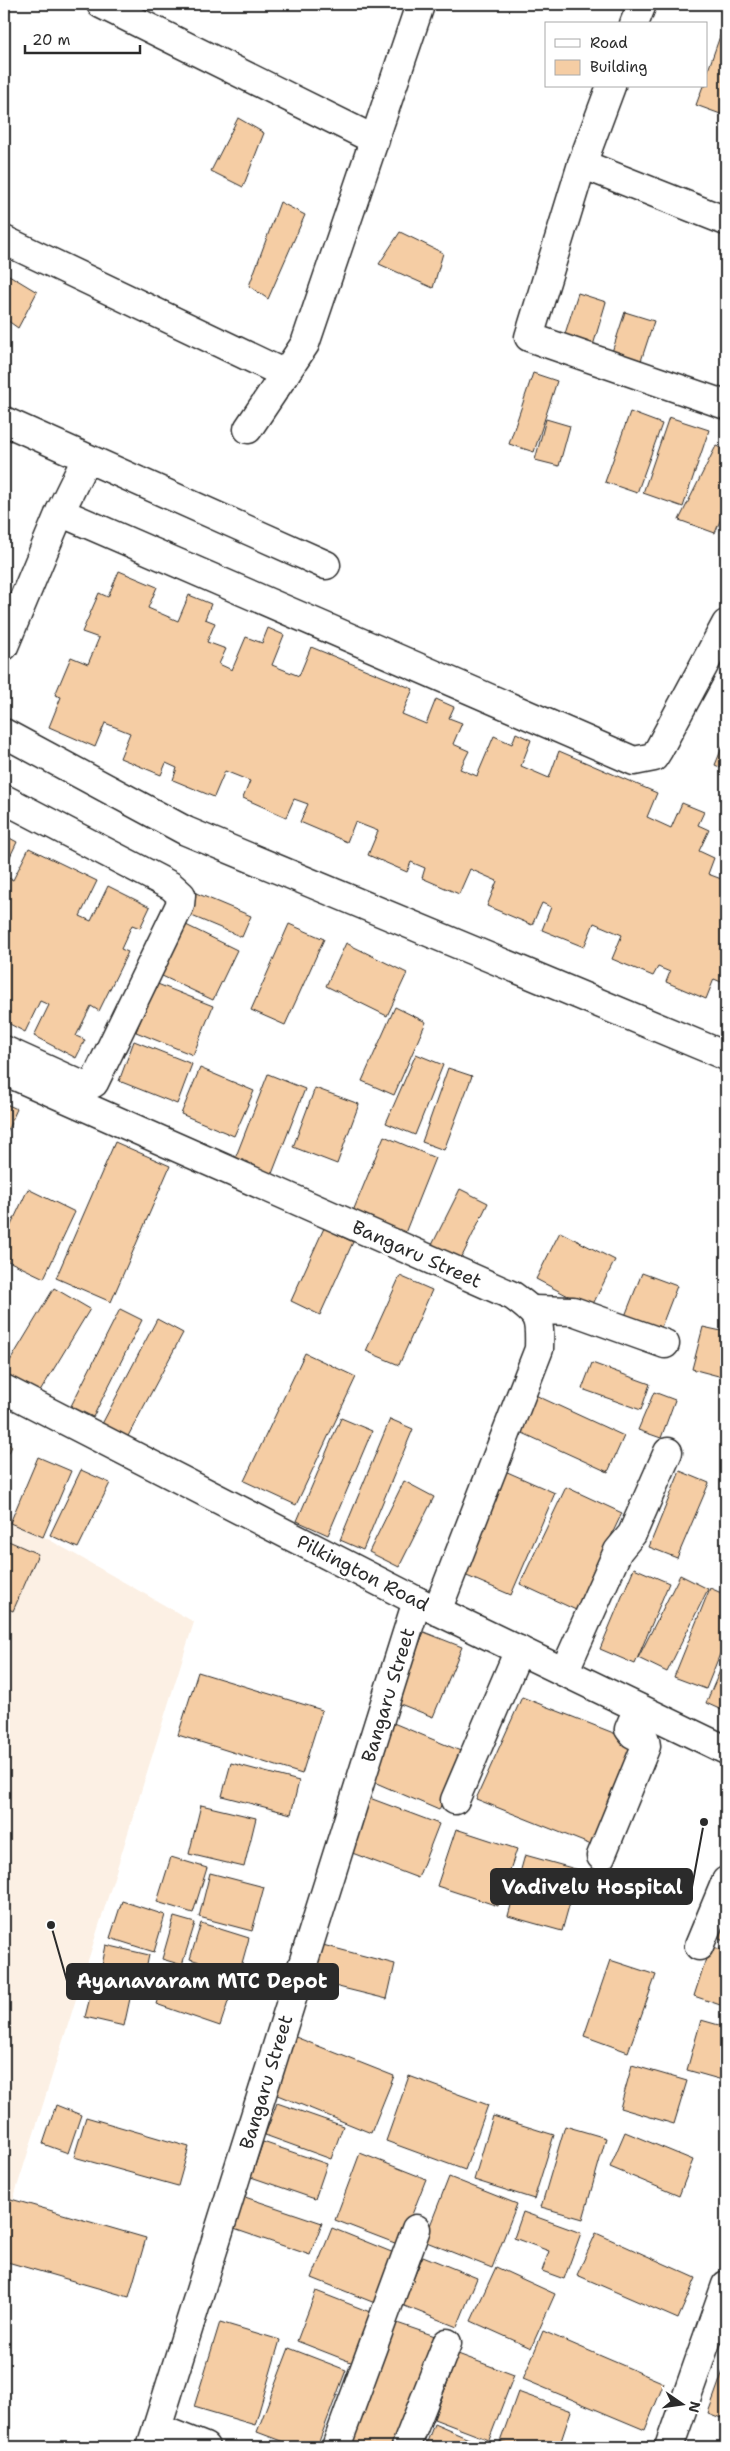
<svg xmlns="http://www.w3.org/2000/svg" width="730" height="2451" font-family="'Shantell Sans',sans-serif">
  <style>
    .built { fill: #fcf0e4 }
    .building { fill: #f5cda4; stroke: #2b2b2b }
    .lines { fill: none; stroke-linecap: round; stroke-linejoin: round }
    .street-casing { stroke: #2b2b2b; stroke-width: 31 }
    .secondary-casing { stroke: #2b2b2b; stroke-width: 31 }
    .street { stroke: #fff; stroke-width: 28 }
    .secondary { stroke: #fff; stroke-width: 28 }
    .labels { text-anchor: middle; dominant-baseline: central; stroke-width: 5; stroke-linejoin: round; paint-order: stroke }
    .street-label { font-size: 19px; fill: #2b2b2b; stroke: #fff }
    .leader { fill: none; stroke: #2b2b2b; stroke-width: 2 }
    .callout-dot { fill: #2b2b2b; stroke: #fff; stroke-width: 2 }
    .callout { fill: #2b2b2b; stroke: #2b2b2b; stroke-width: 2 }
    .callout-label { font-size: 20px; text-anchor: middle; font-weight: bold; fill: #fff }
  </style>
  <rect width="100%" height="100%" fill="#fff"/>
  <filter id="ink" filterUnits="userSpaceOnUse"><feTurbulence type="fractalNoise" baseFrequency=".02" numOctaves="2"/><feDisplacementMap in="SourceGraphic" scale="10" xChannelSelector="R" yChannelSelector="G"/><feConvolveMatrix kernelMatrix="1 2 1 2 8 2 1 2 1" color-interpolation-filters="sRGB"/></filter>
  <g filter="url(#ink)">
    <!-- built -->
    <path class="built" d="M4,1514L194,1622L4,2229Z"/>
    <!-- building -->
    <g class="building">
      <path d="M726,19V116L696,105L703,86H706V76Z"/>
      <path d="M238,118L264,133L243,187L211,171Z"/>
      <path d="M280,202L305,215L268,299L249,286Z"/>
      <path d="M400,232L443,253L433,288L379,264Z"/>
      <path d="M4,272L37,292L18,328L4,318Z"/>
      <path d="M578,293L606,302L592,349L563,340Z"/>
      <path d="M625,312L654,321L640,364L611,355Z"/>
      <path d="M533,373L557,381L534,452L509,444Z"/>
      <path d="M630,412L662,424L637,493L605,482Z"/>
      <path d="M669,417L709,430L683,507L643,493Z"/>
      <path d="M546,419L570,426L559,466L535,460Z"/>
      <path d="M716,446L726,450V506L715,533L679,520Z"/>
      <path d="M119,571L157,587L148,608L178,621L189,595L211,604L205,619L215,623L207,642L226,649L219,664L232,670L246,637L262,643L268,628L284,635L272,665L299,676L311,647L413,689L402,714L426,724L436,699L454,707L449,718L462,723L453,744L469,751L460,769L477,776L494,736L512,744L516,733L531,740L521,766L549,778L559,751L657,793L647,817L671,828L682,803L704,812L698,825L709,830L699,851L714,858L708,874L724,880L726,875V984L714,979L706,999L666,982L670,972L658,967L653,976L612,959L622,935L594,923L584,947L542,930L551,907L542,903L532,925L487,906L497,881L470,869L459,894L422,878L425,868L411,862L407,872L368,855L378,831L355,822L347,842L300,822L308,804L294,799L286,817L243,798L250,781L225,771L214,797L173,780L177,768L166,763L161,775L120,758L130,733L105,723L95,747L49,727L61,697L55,695L71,657L88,664L99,638L82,632L99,593L108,597Z"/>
      <path d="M726,738V770L715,765Z"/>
      <path d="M4,835L17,842L4,869Z"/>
      <path d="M29,848L97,881L80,916L91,921L108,886L150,907L140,928L132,925L121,949L128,952L99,1011L91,1006L76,1036L85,1040L76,1058L34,1036L49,1005L40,1001L25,1032L4,1021V876L13,880Z"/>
      <path d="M196,893L251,916L242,937L187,914Z"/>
      <path d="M184,924L237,950L213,1000L160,975Z"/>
      <path d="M289,924L324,939L285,1025L251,1010Z"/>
      <path d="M346,943L407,973L387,1016L326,986Z"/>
      <path d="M155,983L213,1006L193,1055L136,1032Z"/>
      <path d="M395,1007L426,1022L394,1095L362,1081Z"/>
      <path d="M134,1041L192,1064L177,1104L119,1081Z"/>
      <path d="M416,1054L443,1065L415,1135L386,1123Z"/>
      <path d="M200,1068L254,1091L234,1136L181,1114Z"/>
      <path d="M448,1068L472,1076L444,1150L422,1142Z"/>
      <path d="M268,1074L305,1089L268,1184L231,1169Z"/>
      <path d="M315,1088L359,1104L337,1164L293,1147Z"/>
      <path d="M4,1103L17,1109L4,1138Z"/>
      <path d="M384,1136L435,1158L403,1238L351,1216Z"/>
      <path d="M115,1142L170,1166L111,1302L56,1278Z"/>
      <path d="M28,1189L75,1212L44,1278L4,1259V1240Z"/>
      <path d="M460,1189L488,1203L456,1269L427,1255Z"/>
      <path d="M324,1228L353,1242L320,1315L291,1301Z"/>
      <path d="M560,1232L615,1260L591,1308L536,1279Z"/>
      <path d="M642,1273L677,1286L660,1330L625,1316Z"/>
      <path d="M400,1276L432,1290L399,1365L366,1351Z"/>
      <path d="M54,1288L90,1309L38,1395L4,1374V1371Z"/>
      <path d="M120,1309L142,1320L93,1417L71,1406Z"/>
      <path d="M157,1319L183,1333L127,1438L102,1424Z"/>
      <path d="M703,1327L726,1332V1378L692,1369Z"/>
      <path d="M305,1353L356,1377L296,1505L244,1481Z"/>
      <path d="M592,1363L650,1384L641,1410L582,1389Z"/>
      <path d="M654,1392L675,1400L661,1438L638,1430Z"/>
      <path d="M533,1394L624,1436L608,1472L516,1430Z"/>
      <path d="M341,1418L372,1431L328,1535L297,1521Z"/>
      <path d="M390,1419L413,1429L363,1550L340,1540Z"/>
      <path d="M4,1442L12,1446L4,1464Z"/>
      <path d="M38,1457L71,1471L43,1537L10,1523Z"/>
      <path d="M81,1470L110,1483L78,1548L50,1535Z"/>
      <path d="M505,1471L555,1493L511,1595L462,1574Z"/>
      <path d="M680,1471L709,1483L677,1558L649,1547Z"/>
      <path d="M404,1481L434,1497L399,1567L369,1552Z"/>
      <path d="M566,1487L622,1513L576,1610L520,1584Z"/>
      <path d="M4,1539L38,1554L13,1611L4,1607Z"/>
      <path d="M634,1568L669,1583L635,1664L600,1649Z"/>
      <path d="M680,1575L708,1589L667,1672L638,1658Z"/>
      <path d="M710,1588L726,1595V1639L706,1689L674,1677Z"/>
      <path d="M424,1632L462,1647L433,1717L395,1702Z"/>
      <path d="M726,1657V1712L706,1703Z"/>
      <path d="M198,1672L322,1710L302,1774L178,1735Z"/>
      <path d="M522,1697L639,1743L594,1846L476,1799Z"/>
      <path d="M391,1722L463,1752L439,1810L367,1779Z"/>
      <path d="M231,1763L299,1781L291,1814L222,1796Z"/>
      <path d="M367,1797L439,1824L418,1878L347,1851Z"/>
      <path d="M201,1805L256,1818L244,1867L189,1854Z"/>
      <path d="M456,1829L517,1849L498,1906L437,1886Z"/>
      <path d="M525,1855L579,1870L562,1931L508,1916Z"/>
      <path d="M171,1857L207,1868L193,1913L157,1902Z"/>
      <path d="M210,1873L264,1887L252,1931L199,1917Z"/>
      <path d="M122,1901L165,1915L154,1952L110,1938Z"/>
      <path d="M726,1913V1942L717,1938Z"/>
      <path d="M174,1917L195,1923L182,1965L162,1959Z"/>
      <path d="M201,1923L249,1938L239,1974L190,1959Z"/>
      <path d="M319,1944L395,1964L387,1999L310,1980Z"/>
      <path d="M106,1945L149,1955L142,1989L99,1981Z"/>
      <path d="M710,1946L726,1951V2007L694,1996Z"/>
      <path d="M610,1960L656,1975L628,2052L584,2036Z"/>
      <path d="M168,1968L232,1990L220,2026L156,2004Z"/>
      <path d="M93,1985L131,1994L124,2026L85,2017Z"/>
      <path d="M701,2020L726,2027V2081L687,2070Z"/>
      <path d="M293,2036L394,2076L371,2133L270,2092Z"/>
      <path d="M632,2065L687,2081L674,2124L620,2108Z"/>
      <path d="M409,2076L488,2105L465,2170L386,2141Z"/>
      <path d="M277,2103L343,2126L331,2159L265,2135Z"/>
      <path d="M56,2105L81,2115L68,2153L43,2144Z"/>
      <path d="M493,2116L554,2135L534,2199L474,2180Z"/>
      <path d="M86,2117L189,2147L178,2186L74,2157Z"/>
      <path d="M565,2126L606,2138L583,2219L541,2207Z"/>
      <path d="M625,2132L693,2160L679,2196L610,2167Z"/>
      <path d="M263,2142L327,2164L315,2199L251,2177Z"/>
      <path d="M360,2153L426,2179L400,2245L335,2220Z"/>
      <path d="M449,2177L517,2204L492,2268L424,2241Z"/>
      <path d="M242,2196L322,2223L310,2255L231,2228Z"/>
      <path d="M4,2197L146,2238L129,2297L4,2261Z"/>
      <path d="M523,2212L581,2233L564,2279L542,2271L549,2251L514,2238Z"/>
      <path d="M332,2228L399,2255L380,2305L312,2278Z"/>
      <path d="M596,2233L696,2278L678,2319L577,2275Z"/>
      <path d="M423,2256L477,2278L457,2327L402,2305Z"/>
      <path d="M496,2267L555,2294L531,2348L471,2321Z"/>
      <path d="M316,2291L375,2314L356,2364L297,2341Z"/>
      <path d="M220,2322L280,2340L255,2425L194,2407Z"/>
      <path d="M394,2322L438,2337L400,2447H371L353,2441Z"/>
      <path d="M543,2331L664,2383L645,2430L523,2379Z"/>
      <path d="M289,2348L346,2370L317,2447H297L257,2432Z"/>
      <path d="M458,2354L514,2375L489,2440L434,2419Z"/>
      <path d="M726,2363V2420L708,2413Z"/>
      <path d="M518,2392L571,2411L559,2447H514L500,2442Z"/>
      <path d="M434,2424L478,2443L477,2447H425Z"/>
    </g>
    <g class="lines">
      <!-- street casing -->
      <g class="street-casing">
        <g id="street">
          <path d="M101,4L375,140"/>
          <path d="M634,24L642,4"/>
          <path d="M611,86L582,164L529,337L726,405"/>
          <path d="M582,164L726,221"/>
          <path d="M4,240L285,374"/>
          <path d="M4,421L326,565"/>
          <path d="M248,429L305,344L419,8"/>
          <path d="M60,512L634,761L654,757L659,749L726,624"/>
          <path d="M4,646L60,512L86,459"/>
          <path d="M4,733L186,831L726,1056"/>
          <path d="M4,799L171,886L181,895L180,905L94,1083L88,1086L81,1085L4,1050"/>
          <path d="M4,1071L513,1296C539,1315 540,1317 539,1349L437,1611"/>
          <path d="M532,1310L573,1311L665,1344"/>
          <path d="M564,1672L618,1551L632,1534L668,1452"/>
          <path d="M455,1800L519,1650"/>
          <path d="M601,1856L646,1746L645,1740L633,1734L629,1729L638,1708"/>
          <path d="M699,1946L726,1881"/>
          <path d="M157,2428L205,2447"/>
          <path d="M151,2447L417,1601"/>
          <path d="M336,2447L416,2229"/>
          <path d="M406,2447L447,2343"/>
          <path d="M669,2447L726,2285"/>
        </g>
      </g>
      <!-- secondary casing -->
      <g class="secondary-casing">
        <path id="secondary" d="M4,1389L417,1601L726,1750"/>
      </g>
      <!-- street -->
      <use href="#street" class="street"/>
      <!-- secondary -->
      <use href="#secondary" class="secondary"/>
    </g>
  </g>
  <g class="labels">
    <!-- street labels -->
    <g class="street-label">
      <text transform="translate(417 1254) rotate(24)">Bangaru Street</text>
      <text transform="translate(363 1573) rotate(27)">Pilkington Road</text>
      <text transform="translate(388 1695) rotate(-73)">Bangaru Street</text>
      <text transform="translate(266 2082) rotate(-73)">Bangaru Street</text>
    </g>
  </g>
  <!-- callouts -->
  <path class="leader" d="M704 1822L692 1887M51 1925L67 1981"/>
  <g class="callout-dot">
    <circle cx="704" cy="1822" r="5"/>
    <circle cx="51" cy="1925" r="5"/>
  </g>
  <g class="callout">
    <rect x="491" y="1869" width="201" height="35" rx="5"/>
    <rect x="67" y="1964" width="271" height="35" rx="5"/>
  </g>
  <g class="callout-label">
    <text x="592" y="1894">Vadivelu Hospital</text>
    <text x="202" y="1988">Ayanavaram MTC Depot</text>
  </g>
  <!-- margin -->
  <rect width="730" height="2451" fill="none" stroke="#fff" stroke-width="20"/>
  <rect x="10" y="10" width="710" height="2431" fill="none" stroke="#2b2b2b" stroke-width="2" filter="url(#ink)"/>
  <!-- legend -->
  <rect x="545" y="22" width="162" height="65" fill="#ffffff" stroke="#aaaaaa"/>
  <rect x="555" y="39" width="25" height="8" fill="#ffffff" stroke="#aaaaaa"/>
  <text x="590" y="48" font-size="15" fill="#2b2b2b">Road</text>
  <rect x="555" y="60" width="25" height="15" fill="#f5cda4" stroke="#aaaaaa"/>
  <text x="590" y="72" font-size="15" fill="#2b2b2b">Building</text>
  <!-- north arrow -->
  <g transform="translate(682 2404) rotate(103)" stroke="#ffffff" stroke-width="4" paint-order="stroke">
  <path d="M0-4L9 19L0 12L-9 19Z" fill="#2b2b2b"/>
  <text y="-8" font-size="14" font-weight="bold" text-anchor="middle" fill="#2b2b2b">N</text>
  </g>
  <!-- scale -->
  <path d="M25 45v8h115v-8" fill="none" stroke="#2b2b2b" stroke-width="2.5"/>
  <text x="32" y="45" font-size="15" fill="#2b2b2b" stroke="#ffffff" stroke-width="4" paint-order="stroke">20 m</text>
</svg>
